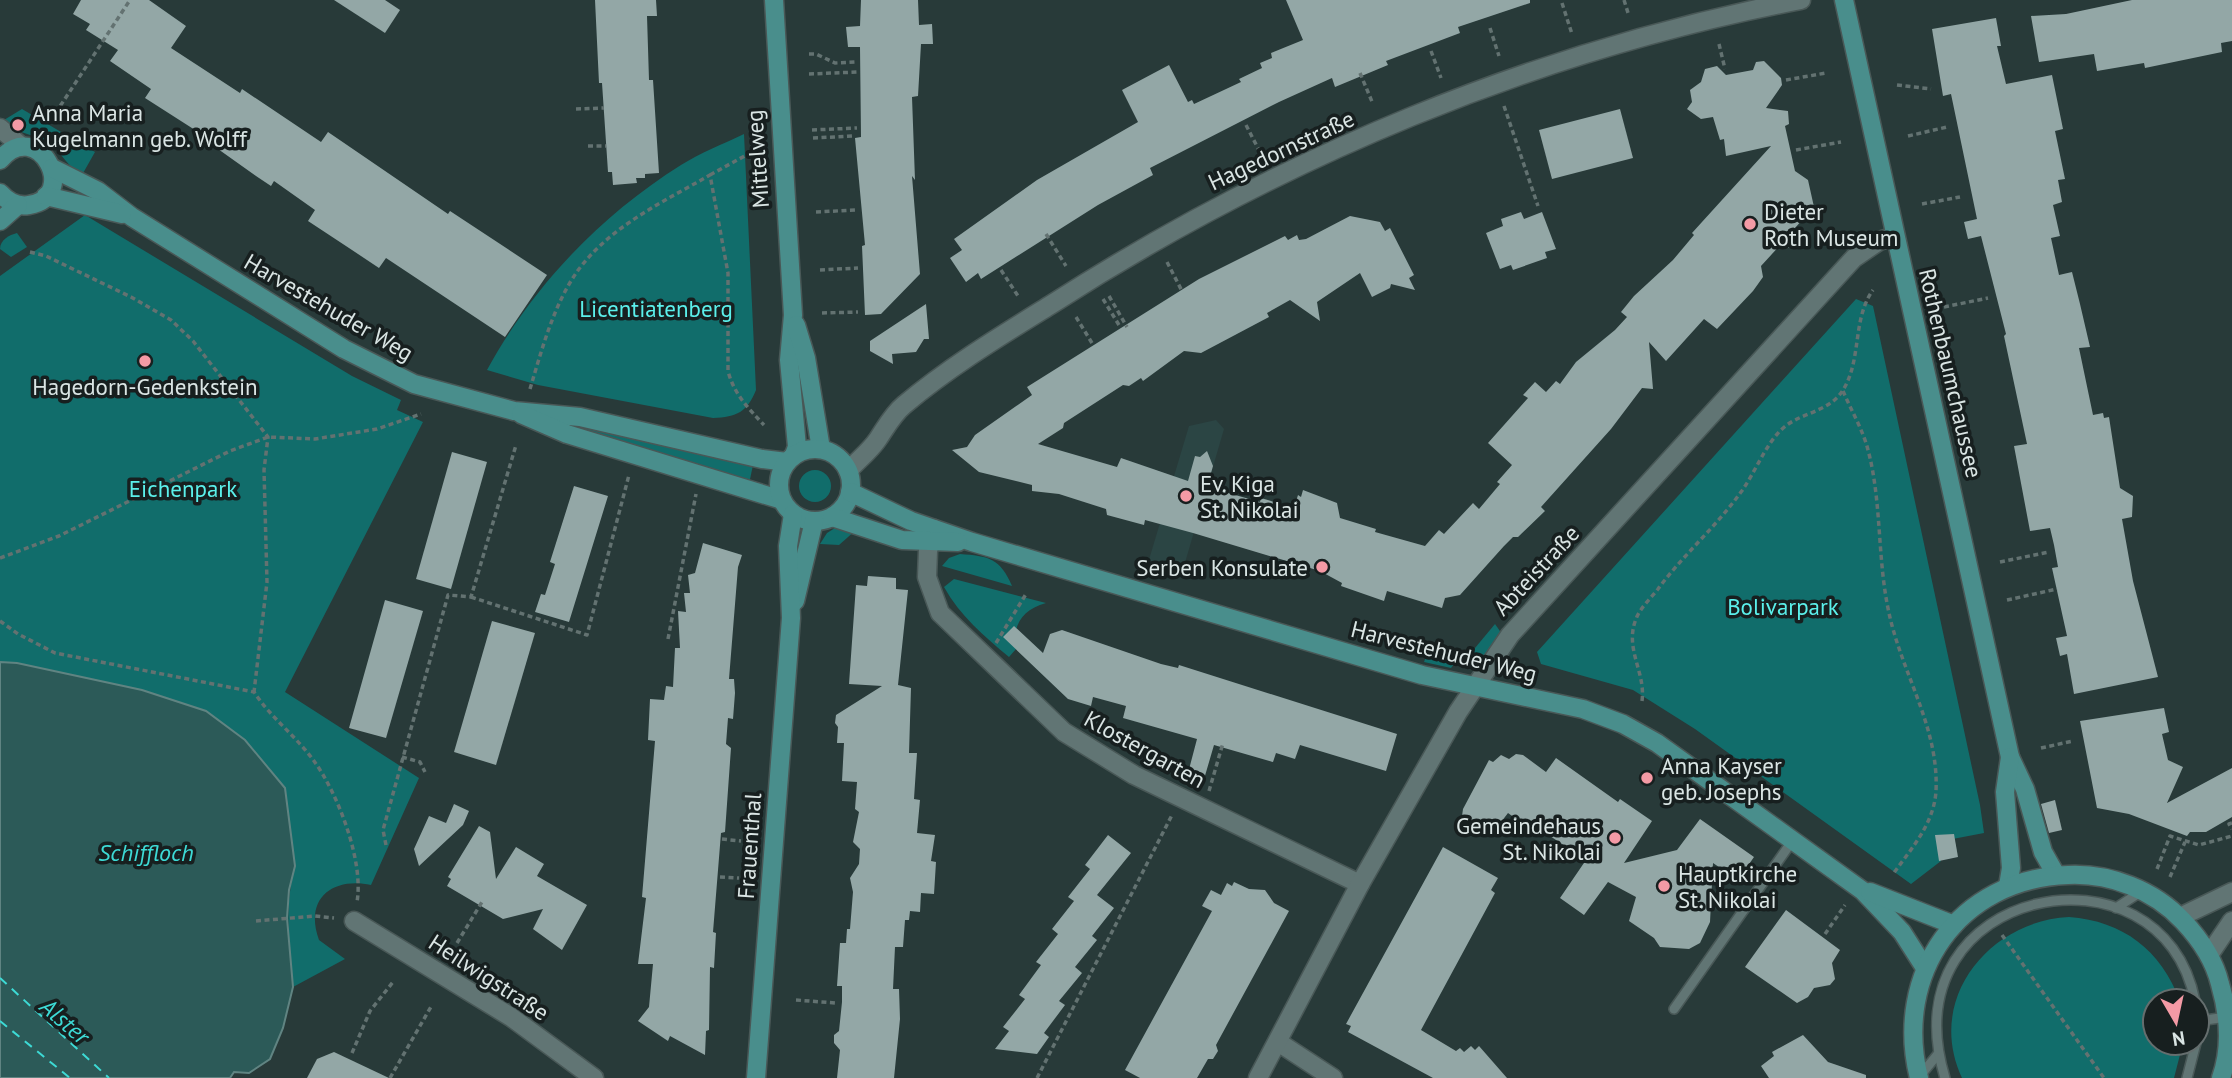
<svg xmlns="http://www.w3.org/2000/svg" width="2232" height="1078" font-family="'PT Sans',sans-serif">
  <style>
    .built { fill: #2b4544 }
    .green { fill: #116d6b }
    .water { fill: #2c5a58; stroke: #608482; stroke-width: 2 }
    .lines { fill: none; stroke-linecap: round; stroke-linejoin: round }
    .ferry { stroke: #3ddad5; stroke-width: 2; stroke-dasharray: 9 7; stroke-linecap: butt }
    .building { fill: #93a7a6 }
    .lane-casing { stroke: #495857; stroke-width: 12 }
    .street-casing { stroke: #495857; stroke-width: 21 }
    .secondary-casing { stroke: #495857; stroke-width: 21 }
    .path { stroke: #637271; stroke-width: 3.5; stroke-dasharray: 5 3.5; stroke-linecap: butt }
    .lane { stroke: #617574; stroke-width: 9 }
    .street { stroke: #617574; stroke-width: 18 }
    .secondary { stroke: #498e8c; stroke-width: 18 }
    .poi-dot { fill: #f49aa5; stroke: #171f1f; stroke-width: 2.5 }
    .labels { text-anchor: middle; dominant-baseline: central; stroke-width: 7; stroke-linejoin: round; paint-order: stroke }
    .poi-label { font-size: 23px; fill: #dae5e4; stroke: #171f1f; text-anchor: start }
    .street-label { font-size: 23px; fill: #dae5e4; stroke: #171f1f }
    .park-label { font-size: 23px; fill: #5bf0eb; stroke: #171f1f }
    .water-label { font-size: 24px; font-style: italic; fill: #3ddad5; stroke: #171f1f }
  </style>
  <rect width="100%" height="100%" fill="#283a39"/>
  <!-- built -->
  <path class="built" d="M1216,420L1224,429L1182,573L1148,563L1189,426Z"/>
  <!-- green -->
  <g class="green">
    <path d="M22,109L95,152L82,175C67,167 63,153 49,144C34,133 17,135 4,120Z"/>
    <path d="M744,134L756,390C747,412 737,417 713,418L538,385L487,370C533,286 600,216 681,165C700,153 723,144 744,134Z"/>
    <path d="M85,215L352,376L401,400L397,410L423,422L285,692L419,778L371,885C332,877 304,899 319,940L345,959L293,987C289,945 284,907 295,866L206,711L142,690L0,662V276Z"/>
    <path d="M17,233L27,247L11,257L0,249C0,240 9,235 17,233Z"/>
    <path d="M1856,299L1873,306L1980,805L1984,833L1937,842L1941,861L1911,884L1695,729L1633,690L1541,664L1537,652Z"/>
    <path d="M583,425L753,465L749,484L581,431Z"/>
    <circle cx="815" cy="486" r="16"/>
    <path d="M835,528L856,530L839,545L820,544L827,533Z"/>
    <path d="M960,554C988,556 1000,558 1012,586L942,566L949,558Z"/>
    <path d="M954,579L1046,603C1022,610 1012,625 1016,649L1009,657C984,636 960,616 944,587Z"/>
    <path d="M1495,624L1502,634L1486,655L1470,654Z"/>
    <path d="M1427,654L1459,657L1451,668L1424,662Z"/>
    <path d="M2069,917C2123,921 2161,950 2180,1001H2155V1043H2183L2174,1078H1962C1925,999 1989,921 2069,917Z"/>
  </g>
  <!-- water -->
  <path class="water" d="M0,662L17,663L142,690L206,711L245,740L285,788L295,866L289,890L287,918L293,987L283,1028L270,1059L249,1073L234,1072L230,1078H0Z"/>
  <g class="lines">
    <!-- ferry -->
    <g class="ferry">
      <path d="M0,978L109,1078"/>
      <path d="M0,1021L70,1078"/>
    </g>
  </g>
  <!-- building -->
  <g class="building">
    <path d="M81,0H149L186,26L171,48L240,93L242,89L321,142L328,132L448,214L450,211L547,275L505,337L386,258L379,268L352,250L308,221L315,210L274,181L271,186L256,176L218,149L220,146L145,98L151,89L110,61L118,50L86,30L90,24L73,14Z"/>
    <path d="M334,0H385L400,10L385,33Z"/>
    <path d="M595,0H656L657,16H647L649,80H653L659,173L645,174V178H636L637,183L613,185L612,172H608L602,83H599Z"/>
    <path d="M861,0H918L919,25L932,24L933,44H921L918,96L912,97L915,180L912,176L920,274L881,314L865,315L862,246L865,245L855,138L861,137L860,47H848L846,27L860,26Z"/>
    <path d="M1286,0H1530V3L1458,27L1460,33L1386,61L1388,65L1335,87L1332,78L1279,102L1150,168L1153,175L1098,205L981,279L978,273L966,282L950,258L962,250L954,239L1037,180L1138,122L1122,90L1169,65L1188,102L1192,100L1194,104L1241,82L1239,79L1262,68L1260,63L1272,58L1271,53L1303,40Z"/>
    <path d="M2132,0H2232V41L2221,43L2222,52L2145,68L2144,63L2097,71L2094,54L2039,62L2031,16L2066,14Z"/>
    <path d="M1996,18L2001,46H1997L2006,84L2052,75L2063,129L2055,131L2065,179L2058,180L2062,202L2053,205L2060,236L2051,238L2059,275L2072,272L2080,304L2090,347L2079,348L2093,415L2103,413L2104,418L2109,417L2120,488L2133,496L2132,517L2122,519L2133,581L2158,677L2074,694L2067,654L2060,656L2056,638L2067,636L2052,568L2058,567L2054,545L2050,528L2030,531L2014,446L2027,444L2004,336L2006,334L1981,236L1968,239L1964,222L1977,219L1951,94L1943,96L1932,29Z"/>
    <path d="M1764,61L1781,78L1782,85L1766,108L1788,111L1789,124L1785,126L1795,171L1808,180L1814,207L1804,209L1805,217L1794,229L1801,235L1789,248L1783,242L1761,266L1763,277L1753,291L1717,329L1704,319L1666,361L1649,342L1653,389L1642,388L1611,429L1541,507L1545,511L1518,537H1513L1504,546L1460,595L1445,598L1442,608L1387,591L1384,601L1341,586L1342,583L1320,571L1193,533L1145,520L1144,525L1107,515L1106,509L1059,494L1032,491V485L979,472L952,450L967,447L975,435L1032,395L1027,387L1199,279L1285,236L1288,240L1297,235L1299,240L1306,239L1350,216L1380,222L1385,231L1390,228L1414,275L1409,278L1415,290L1391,284L1390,288L1372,297L1360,273L1317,302L1320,321L1290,300L1267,313L1269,317L1201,353L1184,351L1143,381L1141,378L1129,386L1123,385L1064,423L1063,428L1038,444L1117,467L1121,458L1188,481L1195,456L1200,457L1207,451L1213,466L1207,487L1260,502L1261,498L1294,508L1298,495L1301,497L1303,490L1337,503L1340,518L1376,529L1375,532L1425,546L1439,530L1444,534L1473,503L1479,509L1500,484L1497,482L1512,465L1488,443L1528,398L1523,395L1535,382L1546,392L1556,381L1560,384L1576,362L1615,330L1627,317L1621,312L1634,296L1673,260L1694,235L1692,233L1771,146L1726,156L1724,139L1720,140L1713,117L1701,119L1687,109L1692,102L1690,90L1701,82L1705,69L1717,66L1726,75L1753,70L1756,62Z"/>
    <path d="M1620,109L1633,158L1552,179L1539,130Z"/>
    <path d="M1521,212L1524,219L1542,212L1556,249L1545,252L1547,258L1513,270L1511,265L1500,269L1486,233L1503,226L1501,219Z"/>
    <path d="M926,304L929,339H924L916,352L892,354L893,364L870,351V341Z"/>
    <path d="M452,452L487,462L451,589L416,579Z"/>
    <path d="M574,486L608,496L569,622L535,612L541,594L545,595L555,564L550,562Z"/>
    <path d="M703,543L742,555L738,567L729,679H734L735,693L733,719L728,718L726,744L731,748L725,832L721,833L713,932L716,933L714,968L710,967L709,1030L706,1031L705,1055L670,1036L668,1041L638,1021L649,1007L653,964H638L646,898L642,897L655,741L648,740L650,699L664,700L666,686L673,687L675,648H680L678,611L686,612L684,593H690L688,575L695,573Z"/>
    <path d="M868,576L896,578V589L908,590L898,685L911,688L909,753H917L914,799L920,800L917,833L935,835L931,861L936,862L934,894L921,893L920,912L910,911L909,920H905L903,947H895L893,989H899L900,1019L894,1078H837L840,1050L834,1043V1035L839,1031L842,1002V986H837L840,943H846L847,929H850L853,892L850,878L859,864L860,849L853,842L859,812L855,809L857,782L842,781L844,743H837L838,727L835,723L836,715L882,686L849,684L856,585L867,586Z"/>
    <path d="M385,600L423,611L386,738L349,728Z"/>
    <path d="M492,621L535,633L496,765L454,752Z"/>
    <path d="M1014,626L1043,653L1050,634L1062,630L1161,664L1178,668L1179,665L1397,734L1386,771L1300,745L1295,759L1276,753L1273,762L1214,745L1202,786L1187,777L1197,739L1123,718L1126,706L1093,697L1091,706L1068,699L1003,637Z"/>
    <path d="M2164,708L2169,732L2162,734L2168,760L2183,767L2167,803L2232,768V817L2206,832H2190L2187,836L2129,814L2097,808L2080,721Z"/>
    <path d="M1516,754L1523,755L1546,772L1556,758L1618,802L1620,799L1652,821L1624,863L1677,850L1700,819L1754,857L1738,880L1713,863L1710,922L1700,943L1689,949L1660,947L1654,938L1629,921L1636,897L1608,882L1584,915L1560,898L1586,860L1529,822L1526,826L1508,813L1495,830L1478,835L1473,822L1462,816L1463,809L1489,760L1493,762L1501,755L1509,759Z"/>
    <path d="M2055,800L2062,830L2049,833L2041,804Z"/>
    <path d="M454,804L469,811L463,825L419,866L414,849L429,816L446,823Z"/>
    <path d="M479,826L490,832L496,879L516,847L544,864L537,876L587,905L562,950L533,929L543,909L503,919L447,886L451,879L448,877Z"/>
    <path d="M1954,834L1958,857L1939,861L1935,835Z"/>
    <path d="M1108,835L1131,853L1097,895L1114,908L1092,936L1097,940L1075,967L1082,973L1059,1001L1065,1005L1044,1033L1049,1037L1037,1054L995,1049L1009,1031L1003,1027L1025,999L1019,995L1041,965L1036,962L1058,934L1052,929L1074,901L1068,897L1090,869L1085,865Z"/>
    <path d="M1443,847L1498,878L1491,890L1495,893L1421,1030L1456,1051L1460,1048L1464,1052L1471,1046L1475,1050L1479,1046L1507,1078H1433L1348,1032L1351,1026L1346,1024Z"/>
    <path d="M1234,882L1249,889L1265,890L1274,903L1289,911L1216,1045L1218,1051L1213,1059H1208L1197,1078H1140L1125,1070L1212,911L1202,906L1211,890L1221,895L1227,883L1232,886Z"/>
    <path d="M1786,910L1840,950L1832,963L1835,979L1830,985L1814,988L1808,997L1797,1003L1745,967Z"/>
    <path d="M1803,1035L1828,1062L1866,1075V1078H1769L1761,1066L1774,1056L1772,1052Z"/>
    <path d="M334,1052L389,1078H307L317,1059Z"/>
  </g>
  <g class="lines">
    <!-- lane casing -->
    <g class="lane-casing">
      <g id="lane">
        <path d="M2116,908L2142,891"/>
        <path d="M1674,1009L1793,840"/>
        <path d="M2197,1013V1039"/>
        <path d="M2198,1021L2227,1017"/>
        <path d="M1919,1077L1938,1054"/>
        <path d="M1945,1078C1886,884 2163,834 2195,1001"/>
        <path d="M2187,1078L2196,1043"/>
      </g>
    </g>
    <!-- street casing -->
    <g class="street-casing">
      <g id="street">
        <path d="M0,128L22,147"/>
        <path d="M848,471C858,460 870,451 878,439C886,427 893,414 904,405C949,367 1002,335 1052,304C1279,158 1535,51 1801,0"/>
        <path d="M934,529L928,551L927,577L940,613L1064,732L1134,775L1360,884"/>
        <path d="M2180,917L2232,892"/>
        <path d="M354,921L511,1017L594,1078"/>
        <path d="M2209,955L2232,921"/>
        <path d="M1278,1042L1333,1078"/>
        <path d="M1258,1078L1360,884L1458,712L1510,635L1854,258L1879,241L1895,236"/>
      </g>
    </g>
    <!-- secondary casing -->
    <g class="secondary-casing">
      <g id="secondary">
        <path d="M774,0L793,315L789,360L797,447L794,455"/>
        <path d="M1844,0L2010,757L2025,789L2043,852L2056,875"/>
        <path d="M0,160C38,115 81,197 29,205C17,207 8,202 0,193"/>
        <path d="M52,168L98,191L132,217L344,349L414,384L514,411L580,417L762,459L787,462"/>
        <path d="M46,196L122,214"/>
        <path d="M0,221L18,205"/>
        <path d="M796,325L806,358L821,449"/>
        <path d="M521,414L567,434L782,500"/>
        <circle cx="815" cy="485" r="36"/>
        <path d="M850,492L911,521L972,542L1422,675L1583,709L1623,724L1657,743L1863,891L1902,932L1925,968"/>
        <path d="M832,517L902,540L958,542"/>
        <path d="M795,601L814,521"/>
        <path d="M2008,886L2011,868L2005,792L2010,757"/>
        <path d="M1870,892L1954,925"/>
        <path d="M756,1078L791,618L788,546L793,514"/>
        <path d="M1919,1078C1893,974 1958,879 2068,875C2110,873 2154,890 2183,921C2200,939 2214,959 2220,984C2229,1015 2232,1047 2221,1078"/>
      </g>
    </g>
    <!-- path -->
    <g class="path">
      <path d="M1624,0L1629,16"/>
      <path d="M1562,3L1572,34"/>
      <path d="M1490,28L1499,56"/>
      <path d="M1719,44L1725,69"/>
      <path d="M1431,51L1441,78"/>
      <path d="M809,54H816L835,63L855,62"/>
      <path d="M1360,73L1373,104"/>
      <path d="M809,74L858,72"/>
      <path d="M1786,80L1826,73"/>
      <path d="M1897,85L1931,89"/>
      <path d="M1504,106L1538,206"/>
      <path d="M576,109L604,108"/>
      <path d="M51,120L130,0"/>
      <path d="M1246,125L1262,156"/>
      <path d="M812,130L857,128"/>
      <path d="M1908,136L1947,127"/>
      <path d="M813,138L853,136"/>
      <path d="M588,146H606"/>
      <path d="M1796,150L1841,142"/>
      <path d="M710,175L750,153"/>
      <path d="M1922,204L1960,197"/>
      <path d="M816,212L855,210"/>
      <path d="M1046,234L1066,266"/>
      <path d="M30,252L46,256L131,297L171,320L193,341L268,437L264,470L267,582L254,692"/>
      <path d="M1167,262L1182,291"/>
      <path d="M820,270L858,268"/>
      <path d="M1001,270L1018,296"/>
      <path d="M1109,296L1127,327"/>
      <path d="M1103,299L1119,325"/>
      <path d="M1944,307L1988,298"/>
      <path d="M822,313L858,312"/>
      <path d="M1076,317L1092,343"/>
      <path d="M530,389C542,349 554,303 579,269C612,225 665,201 710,175L728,273V371C734,394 748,408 764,425"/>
      <path d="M1843,391C1851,410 1863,430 1868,450C1882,502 1877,559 1889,613C1902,674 1939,727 1936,791C1934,824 1911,849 1893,874"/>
      <path d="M0,558L59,536L230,451L268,437L315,439L377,429L421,414"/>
      <path d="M2000,562L2049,552"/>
      <path d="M471,597L587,635L629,475"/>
      <path d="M2007,600L2057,589"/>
      <path d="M0,621L18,634L55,653L254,692C271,718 296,736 314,761C338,794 364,861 357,902"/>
      <path d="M668,639L696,494"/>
      <path d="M996,643L1026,594"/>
      <path d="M1642,701C1646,672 1624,649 1636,619C1640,608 1651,598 1658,589C1683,555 1716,527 1741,492C1755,473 1764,447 1781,430C1799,412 1829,413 1843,390C1862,360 1852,319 1873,290"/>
      <path d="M2041,748L2073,741"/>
      <path d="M402,757L420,762L425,772"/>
      <path d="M1209,791L1223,743"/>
      <path d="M2232,823L2229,824L2232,829"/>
      <path d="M722,839L741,841"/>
      <path d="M386,845L383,830L448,595L471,597L516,445"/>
      <path d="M2157,869L2170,836L2199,845L2232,836"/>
      <path d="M720,877L739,878"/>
      <path d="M2170,877L2185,842"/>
      <path d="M256,921L315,916L334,918"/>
      <path d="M1825,934L1845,905"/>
      <path d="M2002,935L2104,1078"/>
      <path d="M457,943L482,902"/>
      <path d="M796,1000L836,1003"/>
      <path d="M352,1053L370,1011L393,982"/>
      <path d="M390,1078L432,1005"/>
      <path d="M1037,1078L1172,815"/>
    </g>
    <!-- lane -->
    <use href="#lane" class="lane"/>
    <!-- street -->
    <use href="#street" class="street"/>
    <!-- secondary -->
    <use href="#secondary" class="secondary"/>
  </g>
  <!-- markers -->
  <g class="poi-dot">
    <circle cx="18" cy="125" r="7"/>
    <circle cx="1750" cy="224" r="7"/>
    <circle cx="145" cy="361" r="7"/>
    <circle cx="1186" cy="496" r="7"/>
    <circle cx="1322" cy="567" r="7"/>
    <circle cx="1647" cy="778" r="7"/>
    <circle cx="1615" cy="838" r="7"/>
    <circle cx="1664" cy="886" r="7"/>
  </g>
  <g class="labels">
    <!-- poi labels -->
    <g class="poi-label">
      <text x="32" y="112">Anna Maria<tspan x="32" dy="26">Kugelmann geb. Wolff</tspan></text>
      <text x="1764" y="211">Dieter<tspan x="1764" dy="26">Roth Museum</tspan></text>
      <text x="145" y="386" text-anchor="middle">Hagedorn-Gedenkstein</text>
      <text x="1200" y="483">Ev. Kiga<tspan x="1200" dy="26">St. Nikolai</tspan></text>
      <text x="1308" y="567" text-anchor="end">Serben Konsulate</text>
      <text x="1661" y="765">Anna Kayser<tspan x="1661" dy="26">geb. Josephs</tspan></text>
      <text x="1601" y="825" text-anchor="end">Gemeindehaus<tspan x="1601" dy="26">St. Nikolai</tspan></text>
      <text x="1678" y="873">Hauptkirche<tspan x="1678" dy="26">St. Nikolai</tspan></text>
    </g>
    <!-- street labels -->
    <g class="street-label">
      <text transform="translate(1281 150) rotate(-25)">Hagedornstraße</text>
      <text transform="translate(757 159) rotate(-94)">Mittelweg</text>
      <text transform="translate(329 307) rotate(30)">Harvestehuder Weg</text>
      <text transform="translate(1951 373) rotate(77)">Rothenbaumchaussee</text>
      <text transform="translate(1536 570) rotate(-47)">Abteistraße</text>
      <text transform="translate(1444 651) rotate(14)">Harvestehuder Weg</text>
      <text transform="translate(1145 749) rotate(29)">Klostergarten</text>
      <text transform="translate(749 846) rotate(-86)">Frauenthal</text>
      <text transform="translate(489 977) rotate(33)">Heilwigstraße</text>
    </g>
    <!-- park labels -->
    <g class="park-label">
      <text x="656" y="308">Licentiatenberg</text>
      <text x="183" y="488">Eichenpark</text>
      <text x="1783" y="606">Bolivarpark</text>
    </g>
    <!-- water labels -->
    <g class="water-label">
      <text x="146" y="852">Schiffloch</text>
      <text transform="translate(65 1021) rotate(41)">Alster</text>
    </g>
  </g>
  <!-- north arrow -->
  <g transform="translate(2176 1022) rotate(171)"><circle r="33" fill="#171f1f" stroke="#656e6e" stroke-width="2"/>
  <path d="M0-5L12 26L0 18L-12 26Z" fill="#f49aa5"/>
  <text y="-10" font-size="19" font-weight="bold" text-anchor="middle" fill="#dae5e4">N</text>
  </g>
</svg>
